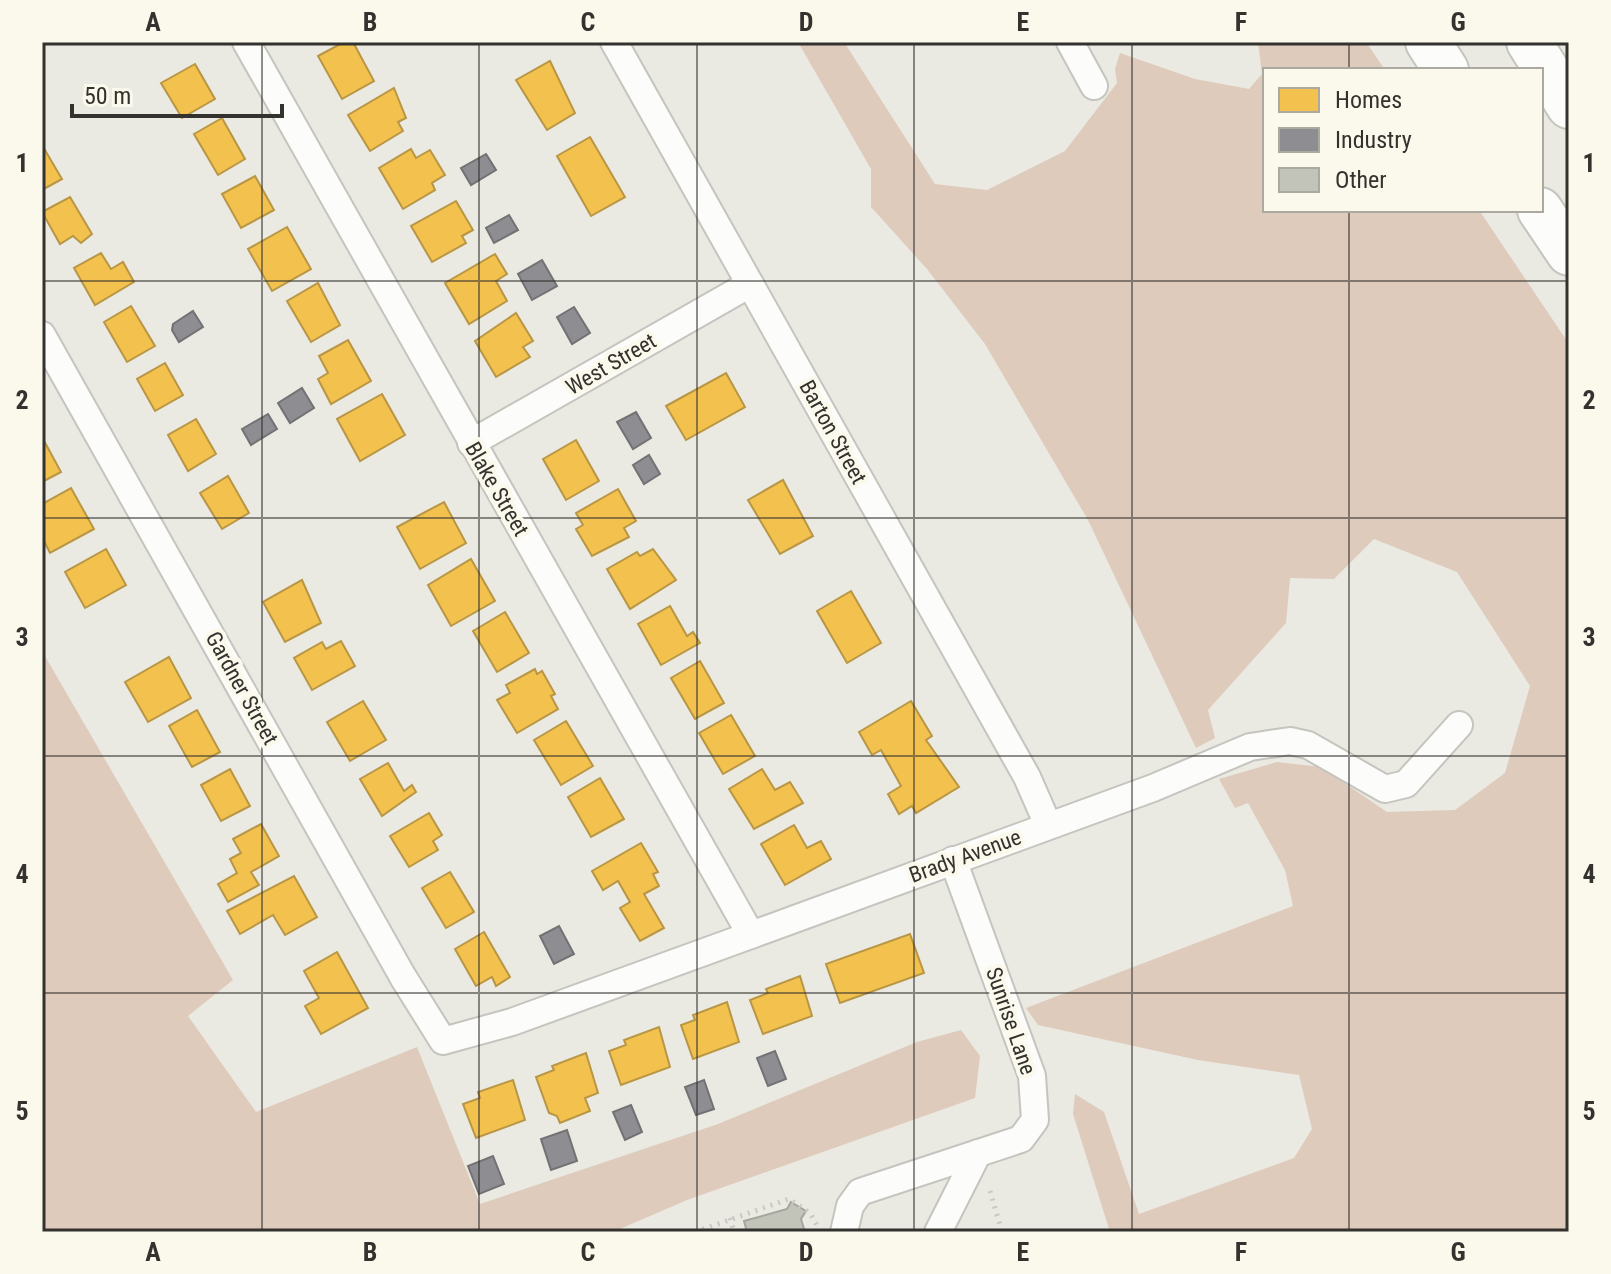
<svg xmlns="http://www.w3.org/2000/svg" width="1611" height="1274" font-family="'Roboto Condensed',sans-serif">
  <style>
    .forest { fill: #dfcbbc }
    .homes { fill: #f2c14e; stroke: #b99644; stroke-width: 2 }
    .industry { fill: #8d8d92; stroke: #727274; stroke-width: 2 }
    .building { fill: #c2c4b9; stroke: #a5a5a0; stroke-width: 2 }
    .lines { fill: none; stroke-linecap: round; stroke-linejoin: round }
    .minor-casing { stroke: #c5c4be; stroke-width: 30 }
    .motorway-casing { stroke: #c5c4be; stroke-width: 48 }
    .path { stroke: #c9c8c6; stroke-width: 5; stroke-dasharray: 2 6; stroke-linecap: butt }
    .minor { stroke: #fcfcfb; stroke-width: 26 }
    .motorway { stroke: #fcfcfb; stroke-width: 44 }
    .grid { fill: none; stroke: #33322e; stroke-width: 2; stroke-opacity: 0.55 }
    .labels { text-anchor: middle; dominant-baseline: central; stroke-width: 8; stroke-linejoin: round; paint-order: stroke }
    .street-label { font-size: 22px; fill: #33322e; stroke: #fbf9ec }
    .neatline { fill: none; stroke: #33322e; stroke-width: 3 }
    .grid-label { font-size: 26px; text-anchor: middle; font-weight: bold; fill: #33322e }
  </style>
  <rect width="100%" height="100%" fill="#eae9e2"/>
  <!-- forest -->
  <g class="forest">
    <path d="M798,42H844L935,184L987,190L1065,151L1117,83L1115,69L1120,53L1195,79L1249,89L1262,74L1258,42H1366L1385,70H1265V210H1479L1569,344V1232H1110L1073,1114L1075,1094L1104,1112L1139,1214L1294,1158L1312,1129L1299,1075L1198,1060L1038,1025L1026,1008L1293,906L1285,870L1248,803L1235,808L1219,779L1277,762L1321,767L1387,812L1455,810L1505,773L1530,686L1457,572L1374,539L1334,579L1290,578L1286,623L1208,710L1215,738L1196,748L1088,520L985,344L927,269L871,207V169Z"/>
    <path d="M42,651L233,980L188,1016L256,1112L417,1047L480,1204L718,1124L917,1042L961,1030L980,1056L975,1098L687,1200L613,1232H42Z"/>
  </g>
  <!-- homes -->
  <g class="homes">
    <path d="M353,42L374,81L342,99L318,56L344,42Z"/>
    <path d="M550,61L575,113L547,130L516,80Z"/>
    <path d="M195,64L215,99L182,118L161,83Z"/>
    <path d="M394,88L406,118L398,122L403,131L370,151L348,115Z"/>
    <path d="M222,118L245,159L218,175L194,134Z"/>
    <path d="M590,137L625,197L591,216L557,156Z"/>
    <path d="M42,145L62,179L42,190Z"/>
    <path d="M411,149L416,158L430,150L445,175L432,183L435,190L403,209L379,168Z"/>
    <path d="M255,176L274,210L241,228L222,194Z"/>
    <path d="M70,197L92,234L81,243L73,236L60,244L42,212Z"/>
    <path d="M456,201L473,230L462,236L466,243L432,262L411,226Z"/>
    <path d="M287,227L311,269L272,291L248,249Z"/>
    <path d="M101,253L111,269L123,262L134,282L95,305L74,268Z"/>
    <path d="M495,254L507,274L496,281L507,301L469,324L445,283Z"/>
    <path d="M318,283L340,325L311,342L287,301Z"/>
    <path d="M131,306L155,346L127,362L104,322Z"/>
    <path d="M516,313L533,341L523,347L530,357L496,377L475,341Z"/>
    <path d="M348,340L371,381L331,404L318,379L328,373L319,356Z"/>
    <path d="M165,363L183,395L155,411L137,379Z"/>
    <path d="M726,373L745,407L686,440L666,406Z"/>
    <path d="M382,394L405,435L360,461L337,419Z"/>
    <path d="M196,419L216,454L188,471L168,435Z"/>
    <path d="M42,437L61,472L42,482Z"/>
    <path d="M576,440L599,481L566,500L543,459Z"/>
    <path d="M228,476L249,513L222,529L200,493Z"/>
    <path d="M783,480L813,536L780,554L748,500Z"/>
    <path d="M71,488L94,529L50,553L42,537V504Z"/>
    <path d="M618,489L636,521L624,528L629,537L592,556L576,529L583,525L576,513Z"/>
    <path d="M444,502L466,543L420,569L397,527Z"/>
    <path d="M106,549L126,585L85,608L65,572Z"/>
    <path d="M653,549L676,580L630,609L607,569L637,552L640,556Z"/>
    <path d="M471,559L495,601L451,626L428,585Z"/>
    <path d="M302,580L321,623L285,642L263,602Z"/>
    <path d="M851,591L881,643L847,663L817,611Z"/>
    <path d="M670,606L687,636L693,632L700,643L661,665L638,624Z"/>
    <path d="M505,612L529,653L497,672L473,631Z"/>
    <path d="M341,641L355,666L312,690L294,658L322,642L326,649Z"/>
    <path d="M169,657L191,698L148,722L125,682Z"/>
    <path d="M700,661L724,703L695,719L671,678Z"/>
    <path d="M535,669L537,674L542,671L555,694L551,696L558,709L517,733L497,700L510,693L506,685Z"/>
    <path d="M363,701L386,740L350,761L327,722Z"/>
    <path d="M911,701L932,736L926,740L959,787L916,813L912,806L899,814L888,794L901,786L881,750L872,755L859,732Z"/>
    <path d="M197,710L220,752L192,767L169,726Z"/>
    <path d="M731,715L755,756L723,774L699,733Z"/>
    <path d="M566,721L593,766L561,785L534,740Z"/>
    <path d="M388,763L404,791L412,785L416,792L382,816L360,779Z"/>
    <path d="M230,769L250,806L221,821L201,785Z"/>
    <path d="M762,769L775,790L790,782L803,803L754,829L729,789Z"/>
    <path d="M600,778L624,819L591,837L568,797Z"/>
    <path d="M429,813L442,835L433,841L438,850L409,867L390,836Z"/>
    <path d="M261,824L279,856L251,872L259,885L228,902L218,884L237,873L230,859L241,853L233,839Z"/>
    <path d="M794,825L807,848L821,841L831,859L785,885L761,844Z"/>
    <path d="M641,843L658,872L653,874L659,886L644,894L664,928L640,941L620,908L630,902L618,881L603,890L592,871Z"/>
    <path d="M450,872L474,912L446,928L422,888Z"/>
    <path d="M294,876L317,917L285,935L273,915L240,934L227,911Z"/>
    <path d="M484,932L510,977L496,986L492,977L476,986L455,949Z"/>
    <path d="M910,934L924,973L840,1003L826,964Z"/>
    <path d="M337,952L368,1008L321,1034L305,1006L319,998L304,971Z"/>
    <path d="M800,976L812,1016L763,1034L750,1000L768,993L766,989Z"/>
    <path d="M727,1002L739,1042L693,1059L681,1025L695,1020L693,1015Z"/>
    <path d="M659,1027L670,1067L621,1085L609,1051L626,1045L624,1040Z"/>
    <path d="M586,1053L598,1093L585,1098L590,1111L560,1123L557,1116L549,1113L536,1077L554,1070L552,1066Z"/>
    <path d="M513,1080L525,1120L476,1138L463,1104L480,1098L478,1092Z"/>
  </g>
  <!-- industry -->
  <g class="industry">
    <path d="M486,154L496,170L471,185L461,168Z"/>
    <path d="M509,215L518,230L494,243L486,228Z"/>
    <path d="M542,260L557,286L532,300L518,274Z"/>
    <path d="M574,307L590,333L572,344L557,317Z"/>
    <path d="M193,311L203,327L179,342L172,330L173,324Z"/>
    <path d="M302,388L314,408L290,423L278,403Z"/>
    <path d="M636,412L651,438L633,449L617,422Z"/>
    <path d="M268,414L277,429L251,445L242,429Z"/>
    <path d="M649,455L660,474L644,484L633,465Z"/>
    <path d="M559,926L574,954L554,964L540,936Z"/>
    <path d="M775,1051L786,1079L768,1086L757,1058Z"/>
    <path d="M704,1080L714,1109L696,1115L685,1087Z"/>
    <path d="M631,1105L642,1132L625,1140L613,1112Z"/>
    <path d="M567,1130L577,1161L551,1170L541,1139Z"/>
    <path d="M493,1156L504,1184L479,1194L468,1166Z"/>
  </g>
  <!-- building -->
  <path class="building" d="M791,1202L806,1211L801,1219L805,1232H747L744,1221L787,1209Z"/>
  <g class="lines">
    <!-- minor casing -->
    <g class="minor-casing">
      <g id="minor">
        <path d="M246,42L751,935"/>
        <path d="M614,42L1027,777L1048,825"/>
        <path d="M1070,42L1094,86"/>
        <path d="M42,335L403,977L443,1041L512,1022L751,935L1153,788L1250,747L1290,741L1308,745L1385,789L1406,784L1459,725"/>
        <path d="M471,443L750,284"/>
        <path d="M844,1232L850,1206L860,1192L1021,1139L1035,1120L1032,1076L953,860"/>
        <path d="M938,1232L978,1153"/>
      </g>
    </g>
    <!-- motorway casing -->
    <g class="motorway-casing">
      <g id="motorway">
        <path d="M1428,42L1446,70"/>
        <path d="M1529,42L1569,106"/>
        <path d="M1540,210L1569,253"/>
      </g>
    </g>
    <!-- path -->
    <g class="path">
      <path d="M990,1191L1002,1232"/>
      <path d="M730,1218L734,1232"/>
      <path d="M695,1232L789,1199L810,1213L818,1227"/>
    </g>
    <!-- minor -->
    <use href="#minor" class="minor"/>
    <!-- motorway -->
    <use href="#motorway" class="motorway"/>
  </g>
  <!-- grid -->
  <path class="grid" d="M262,42V1232M479,42V1232M697,42V1232M914,42V1232M1132,42V1232M1349,42V70M1349,210V1232M42,281H1569M42,518H1569M42,756H1569M42,993H1569"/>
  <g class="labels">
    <!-- street labels -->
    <g class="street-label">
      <text transform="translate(611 364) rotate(-30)">West Street</text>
      <text transform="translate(833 432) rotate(61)">Barton Street</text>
      <text transform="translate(497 489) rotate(60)">Blake Street</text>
      <text transform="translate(242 688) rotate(61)">Gardner Street</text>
      <text transform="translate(965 856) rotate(-20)">Brady Avenue</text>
      <text transform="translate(1011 1021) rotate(71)">Sunrise Lane</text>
    </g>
  </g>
  <!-- border -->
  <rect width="1611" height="1274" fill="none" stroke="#fbf9ec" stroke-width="88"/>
  <!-- legend -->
  <rect x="1263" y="68" width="280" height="144" fill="#fbf9ec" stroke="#aba9a0" stroke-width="2"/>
  <rect x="1279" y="88" width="40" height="24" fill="#f2c14e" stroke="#aba9a0" stroke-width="2"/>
  <text x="1335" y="108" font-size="24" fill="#33322e">Homes</text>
  <rect x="1279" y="128" width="40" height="24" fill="#8d8d92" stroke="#aba9a0" stroke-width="2"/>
  <text x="1335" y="148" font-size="24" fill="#33322e">Industry</text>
  <rect x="1279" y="168" width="40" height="24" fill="#c2c4b9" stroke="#aba9a0" stroke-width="2"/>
  <text x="1335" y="188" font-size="24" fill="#33322e">Other</text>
  <!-- scale -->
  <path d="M72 104v12h210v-12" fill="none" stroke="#33322e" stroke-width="4"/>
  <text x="84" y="104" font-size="24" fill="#33322e" stroke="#fbf9ec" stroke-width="6" paint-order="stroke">50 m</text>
  <rect x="44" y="44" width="1523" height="1186" class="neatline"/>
  <g class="grid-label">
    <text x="153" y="31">A</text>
    <text x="370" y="31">B</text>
    <text x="588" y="31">C</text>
    <text x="806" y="31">D</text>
    <text x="1023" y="31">E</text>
    <text x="1241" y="31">F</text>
    <text x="1458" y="31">G</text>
    <text x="22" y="172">1</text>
    <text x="1589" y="172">1</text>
    <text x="22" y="409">2</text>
    <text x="1589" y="409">2</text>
    <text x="22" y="646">3</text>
    <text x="1589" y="646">3</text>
    <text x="22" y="883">4</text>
    <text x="1589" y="883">4</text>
    <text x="22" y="1120">5</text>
    <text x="1589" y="1120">5</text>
    <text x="153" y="1261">A</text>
    <text x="370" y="1261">B</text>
    <text x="588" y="1261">C</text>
    <text x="806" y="1261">D</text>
    <text x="1023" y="1261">E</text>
    <text x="1241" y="1261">F</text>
    <text x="1458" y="1261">G</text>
  </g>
</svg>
